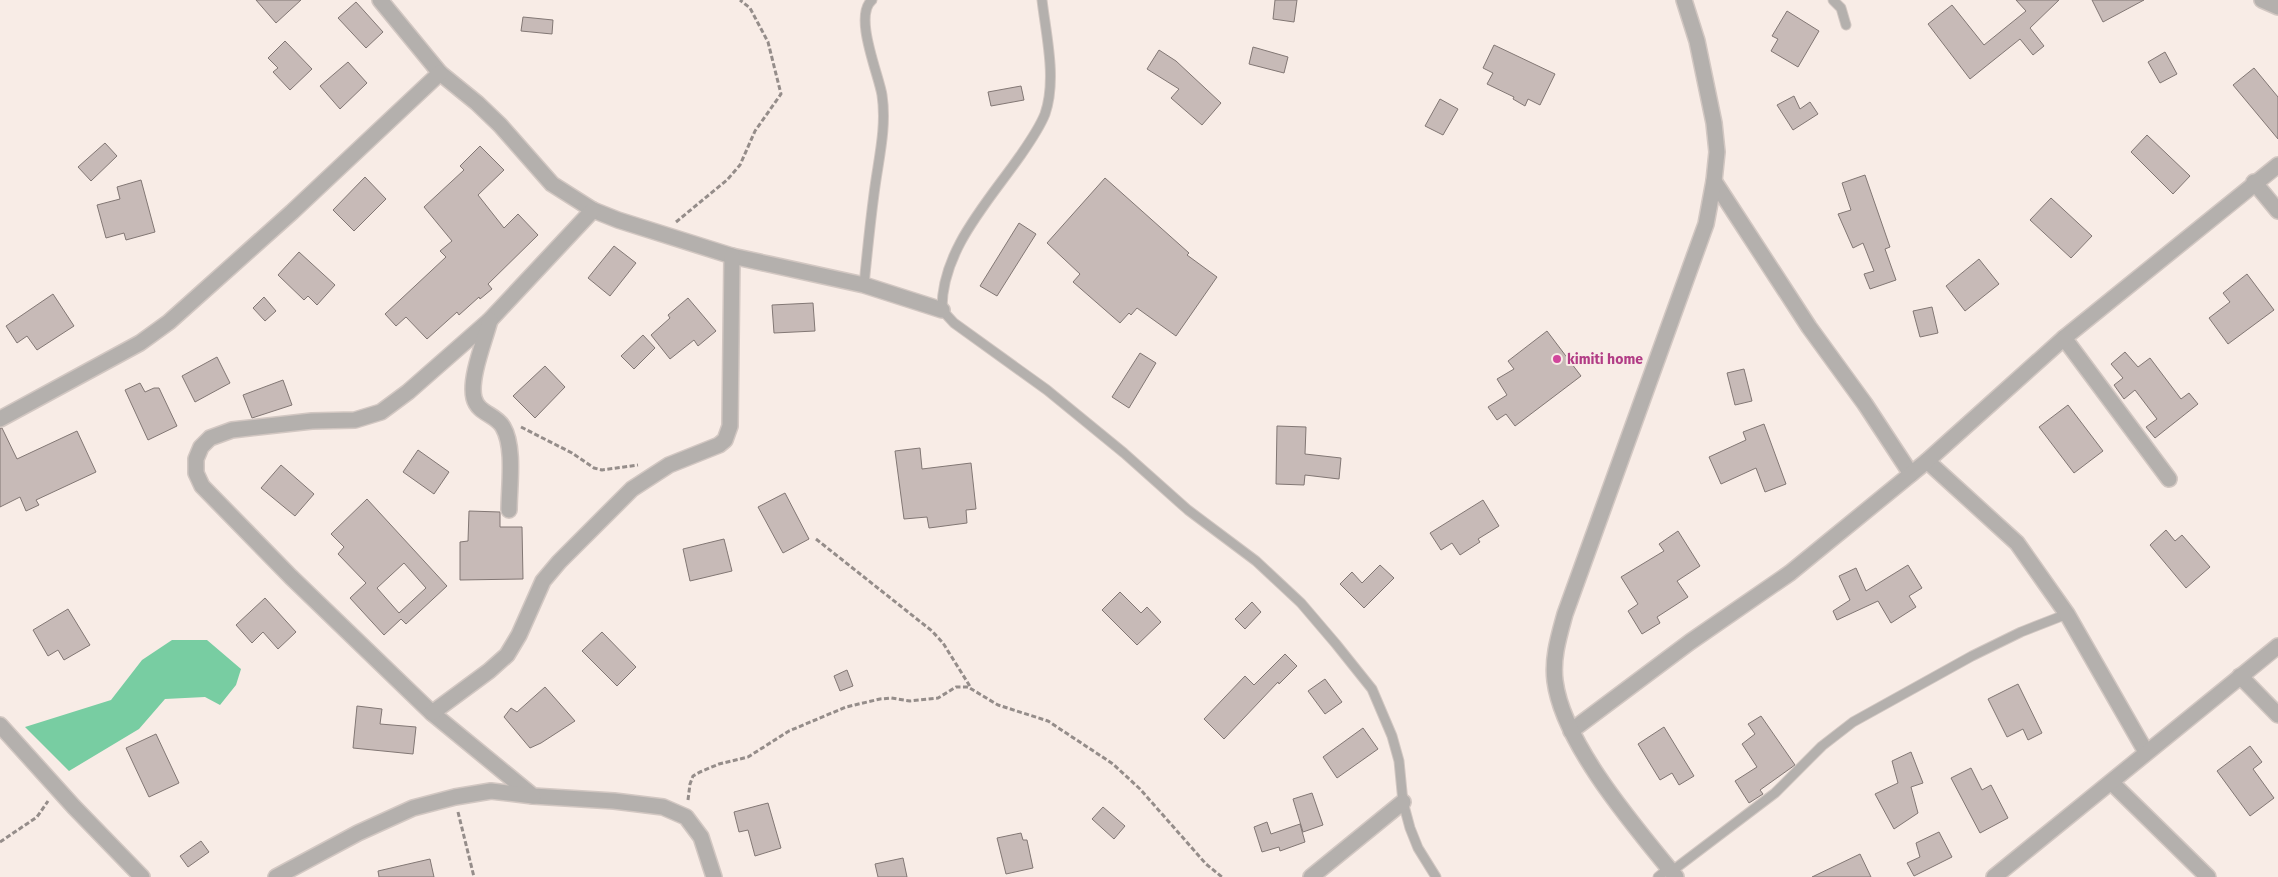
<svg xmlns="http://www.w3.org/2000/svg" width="2278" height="877" font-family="'Fira Sans',sans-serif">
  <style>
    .forest { fill: #78cda2 }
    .building { fill: #c7bab7; stroke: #827774; fill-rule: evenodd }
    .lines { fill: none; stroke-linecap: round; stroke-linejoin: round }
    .service-casing { stroke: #d2c7c2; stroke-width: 11 }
    .minor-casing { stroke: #d2c7c2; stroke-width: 18 }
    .tertiary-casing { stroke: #d2c7c2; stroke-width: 18 }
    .path { stroke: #958d8a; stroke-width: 3; stroke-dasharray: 5 2.5; stroke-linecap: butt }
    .service { stroke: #b4b0ad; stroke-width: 9 }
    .minor { stroke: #b4b0ad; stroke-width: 15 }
    .tertiary { stroke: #b4b0ad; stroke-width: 15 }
    .hotel-dot { fill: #d1479c; stroke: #f8ece6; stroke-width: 2 }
    .labels { text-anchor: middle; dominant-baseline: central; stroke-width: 4; stroke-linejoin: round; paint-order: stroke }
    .hotel-label { font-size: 14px; font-weight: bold; fill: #b23c85; stroke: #f8ece6; text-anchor: start }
  </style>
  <rect width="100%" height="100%" fill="#f8ece6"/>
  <!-- forest -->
  <path class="forest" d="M172,640H207L241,669L236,685L220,705L205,697L165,699L139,729L69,771L25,727L111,700L142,660Z"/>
  <!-- building -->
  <g class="building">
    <path d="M256,0H301L276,23Z"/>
    <path d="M1275,0H1297L1294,22L1273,19Z"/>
    <path d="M2016,0H2059L2030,28L2044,46L2033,55L2020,39L1970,79L1928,24L1952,5L1984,45L2026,11Z"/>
    <path d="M2092,0H2144L2103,22Z"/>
    <path d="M356,2L383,32L366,48L338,18Z"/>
    <path d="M1787,11L1819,31L1798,67L1771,51L1778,39L1772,36Z"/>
    <path d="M523,17L553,20L552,34L521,31Z"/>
    <path d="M285,41L312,69L290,90L273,72L278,68L268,58Z"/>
    <path d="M1494,45L1555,74L1540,105L1528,99L1525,106L1513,99L1514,97L1487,84L1493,73L1483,68Z"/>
    <path d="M1253,47L1288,57L1284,73L1249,64Z"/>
    <path d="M1159,50L1176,61L1221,103L1202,125L1171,98L1179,89L1147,69Z"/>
    <path d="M2165,52L2177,74L2160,83L2148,62Z"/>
    <path d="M348,62L367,83L340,109L320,86Z"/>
    <path d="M2254,68L2278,97V139L2233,85Z"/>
    <path d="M1021,86L1024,100L991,106L988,92Z"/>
    <path d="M1794,96L1800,109L1810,102L1818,114L1793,130L1777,105Z"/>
    <path d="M1440,99L1458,109L1443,135L1425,126Z"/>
    <path d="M2147,135L2190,176L2173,194L2131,152Z"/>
    <path d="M105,143L117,156L91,181L78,167Z"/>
    <path d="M480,146L504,170L478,195L504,228L518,214L538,235L488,284L492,289L480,299L479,297L459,315L457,312L427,339L406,317L396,326L385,314L446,257L440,251L452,241L424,207L464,170L460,166Z"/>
    <path d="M1865,175L1890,247L1885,249L1896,280L1870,289L1864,274L1874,271L1863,243L1853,248L1838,214L1851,210L1842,183Z"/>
    <path d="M365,177L386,199L354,231L333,210Z"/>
    <path d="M1105,178L1189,253L1187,255L1217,277L1176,336L1137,308L1131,315L1129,313L1120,323L1073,282L1080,274L1047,243Z"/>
    <path d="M141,180L155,232L126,240L124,233L106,238L97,205L120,199L117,187Z"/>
    <path d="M2051,198L2092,236L2071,258L2030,220Z"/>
    <path d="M1019,223L1036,234L997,296L980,286Z"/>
    <path d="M614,246L636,263L610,296L588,278Z"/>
    <path d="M299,252L335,285L317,305L308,296L304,300L278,275Z"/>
    <path d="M1979,259L1999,284L1965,311L1946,286Z"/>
    <path d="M2247,274L2274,310L2228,344L2209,318L2230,302L2223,293Z"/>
    <path d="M53,294L74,326L37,350L27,336L17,343L6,326Z"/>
    <path d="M264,297L276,311L265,321L253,308Z"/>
    <path d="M688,298L716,331L698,346L694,340L670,359L651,335L670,318L668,315Z"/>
    <path d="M813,303L815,331L774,333L772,305Z"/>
    <path d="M1932,307L1938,333L1920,337L1913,311Z"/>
    <path d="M1547,331L1581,376L1515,426L1506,414L1497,420L1488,407L1507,395L1497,379L1514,369L1508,361Z"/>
    <path d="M643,335L655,348L634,369L621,356Z"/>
    <path d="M2125,352L2138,367L2150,358L2181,399L2189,393L2198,404L2155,438L2146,427L2157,419L2135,390L2124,399L2114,385L2123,378L2111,364Z"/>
    <path d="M1140,353L1156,363L1129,408L1112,397Z"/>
    <path d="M217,357L230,383L195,402L182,376Z"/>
    <path d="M545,366L565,387L535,418L513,396Z"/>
    <path d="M1744,369L1752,401L1735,405L1727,373Z"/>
    <path d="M283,380L292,405L252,418L243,395Z"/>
    <path d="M140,383L145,392L154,388H159L177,426L148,440L125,390Z"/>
    <path d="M2068,405L2103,451L2074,473L2039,427Z"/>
    <path d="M1764,424L1786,484L1765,492L1756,468L1721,484L1709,457L1746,440L1743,432Z"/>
    <path d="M1277,426L1306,427L1305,454L1341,458L1339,479L1305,475L1304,485L1276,484Z"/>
    <path d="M0,428H2L17,459L77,431L96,472L36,500L39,505L26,511L20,497L0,507Z"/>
    <path d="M920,448L922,469L971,463L976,509L966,510L967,523L929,528L927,517L904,519L895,451Z"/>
    <path d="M418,450L449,472L434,494L403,472Z"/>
    <path d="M281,465L314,494L295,516L261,488Z"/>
    <path d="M785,493L809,539L783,553L758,507Z"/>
    <path d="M367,499L447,586L406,624L401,619L384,635L350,598L366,583L338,554L344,547L331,534ZM404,563L426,588L399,613L377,588Z"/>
    <path d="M1483,500L1499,526L1478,539L1480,542L1460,555L1452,543L1441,550L1430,533Z"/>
    <path d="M469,511L500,512V527H522L523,579L460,580V542L468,541Z"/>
    <path d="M2166,530L2175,541L2182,535L2210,567L2186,588L2150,545Z"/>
    <path d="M1678,531L1700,566L1677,581L1688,597L1657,617L1660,623L1642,634L1628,611L1638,604L1621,577L1664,551L1659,544Z"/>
    <path d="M724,539L732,571L690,581L683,549Z"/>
    <path d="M1380,565L1394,578L1364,608L1340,584L1352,572L1362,583Z"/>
    <path d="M1908,565L1922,588L1909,596L1916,607L1891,623L1878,601L1837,620L1833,611L1850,600L1839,576L1856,568L1866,591Z"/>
    <path d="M1120,592L1141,613L1147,607L1161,622L1137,645L1102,610Z"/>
    <path d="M265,598L296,632L278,649L263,632L252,643L236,625Z"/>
    <path d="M1252,602L1261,612L1245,629L1235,619Z"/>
    <path d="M68,609L90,645L64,660L58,650L48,656L33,630Z"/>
    <path d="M602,632L636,667L617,686L582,651Z"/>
    <path d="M1285,654L1297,666L1279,684L1278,682L1224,739L1204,719L1245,676L1254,685Z"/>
    <path d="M847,670L853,686L840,691L834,676Z"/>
    <path d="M1325,679L1342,702L1325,714L1308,691Z"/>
    <path d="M2018,684L2042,733L2028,740L2023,729L2007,737L1988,699Z"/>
    <path d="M545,687L575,721L541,743L530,748L504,717L511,708L517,712Z"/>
    <path d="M357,706L382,709L380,724L416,727L413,754L353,748Z"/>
    <path d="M1761,716L1795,765L1760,790L1763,794L1749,803L1735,781L1757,767L1742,744L1755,734L1748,724Z"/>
    <path d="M1664,727L1694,776L1679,785L1672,773L1660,780L1638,744Z"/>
    <path d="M1363,728L1378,749L1337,778L1323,757Z"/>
    <path d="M156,734L179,783L149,797L126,748Z"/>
    <path d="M2250,746L2262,762L2253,769L2274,798L2250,816L2217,771Z"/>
    <path d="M1911,752L1923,783L1911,787L1918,813L1894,829L1875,794L1898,783L1892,761Z"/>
    <path d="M1971,768L1982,790L1991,785L2008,818L1980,833L1951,778Z"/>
    <path d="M1312,793L1323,825L1303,832L1293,799Z"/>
    <path d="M768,803L781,848L755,856L748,830L739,832L734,812Z"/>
    <path d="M1103,807L1125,826L1114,839L1092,819Z"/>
    <path d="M1267,822L1271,834L1300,824L1305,842L1280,851L1279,847L1262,852L1254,827Z"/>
    <path d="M1939,832L1952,857L1914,876L1907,863L1920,857L1916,843Z"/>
    <path d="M1021,833L1023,840H1027L1033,868L1006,874L997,838Z"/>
    <path d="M201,841L209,852L188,867L180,856Z"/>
    <path d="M1860,854L1871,877H1812Z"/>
    <path d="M903,858L907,877H878L875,864Z"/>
    <path d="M430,859L434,877H379L378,871Z"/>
  </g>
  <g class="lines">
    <!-- service casing -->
    <g class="service-casing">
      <g id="service">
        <path d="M1042,0C1046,35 1057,79 1045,114C1039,129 1029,143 1020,156C988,202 941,251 942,310L954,323L1047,390L1124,453L1188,510L1256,561L1301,603L1336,644L1372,689L1392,736L1399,761L1403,802L1410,828L1418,848L1436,877"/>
        <path d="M1833,0L1841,8L1846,25"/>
        <path d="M864,285C867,254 870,224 874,194C878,161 887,128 882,95C879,75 853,16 872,0"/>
        <path d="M1672,871L1775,793L1822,746L1853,722L1972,656L2021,632L2067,614"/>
        <path d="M1658,877L1669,868"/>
      </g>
    </g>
    <!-- minor casing -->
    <g class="minor-casing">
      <g id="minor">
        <path d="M380,0L440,73L477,103L500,125L552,184L593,210L618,220L732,256L864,285L942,310"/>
        <path d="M2262,0L2278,7"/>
        <path d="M1714,181L1809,327L1865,404L1911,474"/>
        <path d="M2254,182L2278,211"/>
        <path d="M593,210L490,320L408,392L381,412L355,420L312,421L232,430L210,438L201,447L196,459V473L202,486L291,577L432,713L533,796L614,801L663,807L686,817L701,837L714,877"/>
        <path d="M490,320C485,340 469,378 474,398C478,414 496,414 503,427C515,447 509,487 509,510"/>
        <path d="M2064,338L2169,479"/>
        <path d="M0,419L140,343L169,322L292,212L440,73"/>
        <path d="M1927,461L2017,543L2067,614L2146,752"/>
        <path d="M2240,676L2278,715"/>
        <path d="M432,713L489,671L507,655L519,635L543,581L559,562L632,489L669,465L719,445L725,440L730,426L732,256"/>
        <path d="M1571,731L1690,642L1790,573L1927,461L2064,338L2278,165"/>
        <path d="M2112,783L2208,877"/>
        <path d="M276,877L358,833L413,808L455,797L491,791L533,796"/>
        <path d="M1311,877L1403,802"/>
        <path d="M1994,877L2278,646"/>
      </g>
    </g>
    <!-- tertiary casing -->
    <g class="tertiary-casing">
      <g id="tertiary">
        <path d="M0,725L74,807L142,877"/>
        <path d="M1676,877C1636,828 1563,744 1555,681C1552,658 1559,636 1565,614L1706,224L1714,181L1717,152L1714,123L1697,41L1684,0"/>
      </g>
    </g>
    <!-- path -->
    <g class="path">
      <path d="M676,222L727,180L740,165L755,131L781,94L768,42L750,8L740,0"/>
      <path d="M521,427L572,453L594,468L602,470L638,465"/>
      <path d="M816,539L932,631L943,643L971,688"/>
      <path d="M688,800L690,784L693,776L700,772L719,764L748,757L789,731L846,707L880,699L891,698L910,701L938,698L956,687H968L998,705L1048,721L1113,764L1140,789L1206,864L1222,877"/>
      <path d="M458,812L474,877"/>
      <path d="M0,842L37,817L48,801"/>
    </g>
    <!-- service -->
    <use href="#service" class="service"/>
    <!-- minor -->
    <use href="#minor" class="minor"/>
    <!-- tertiary -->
    <use href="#tertiary" class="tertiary"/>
  </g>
  <!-- markers -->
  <circle class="hotel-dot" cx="1557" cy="359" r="5"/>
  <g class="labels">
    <!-- hotel labels -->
    <g class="hotel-label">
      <text x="1567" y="359">kimiti home</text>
    </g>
  </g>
</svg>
